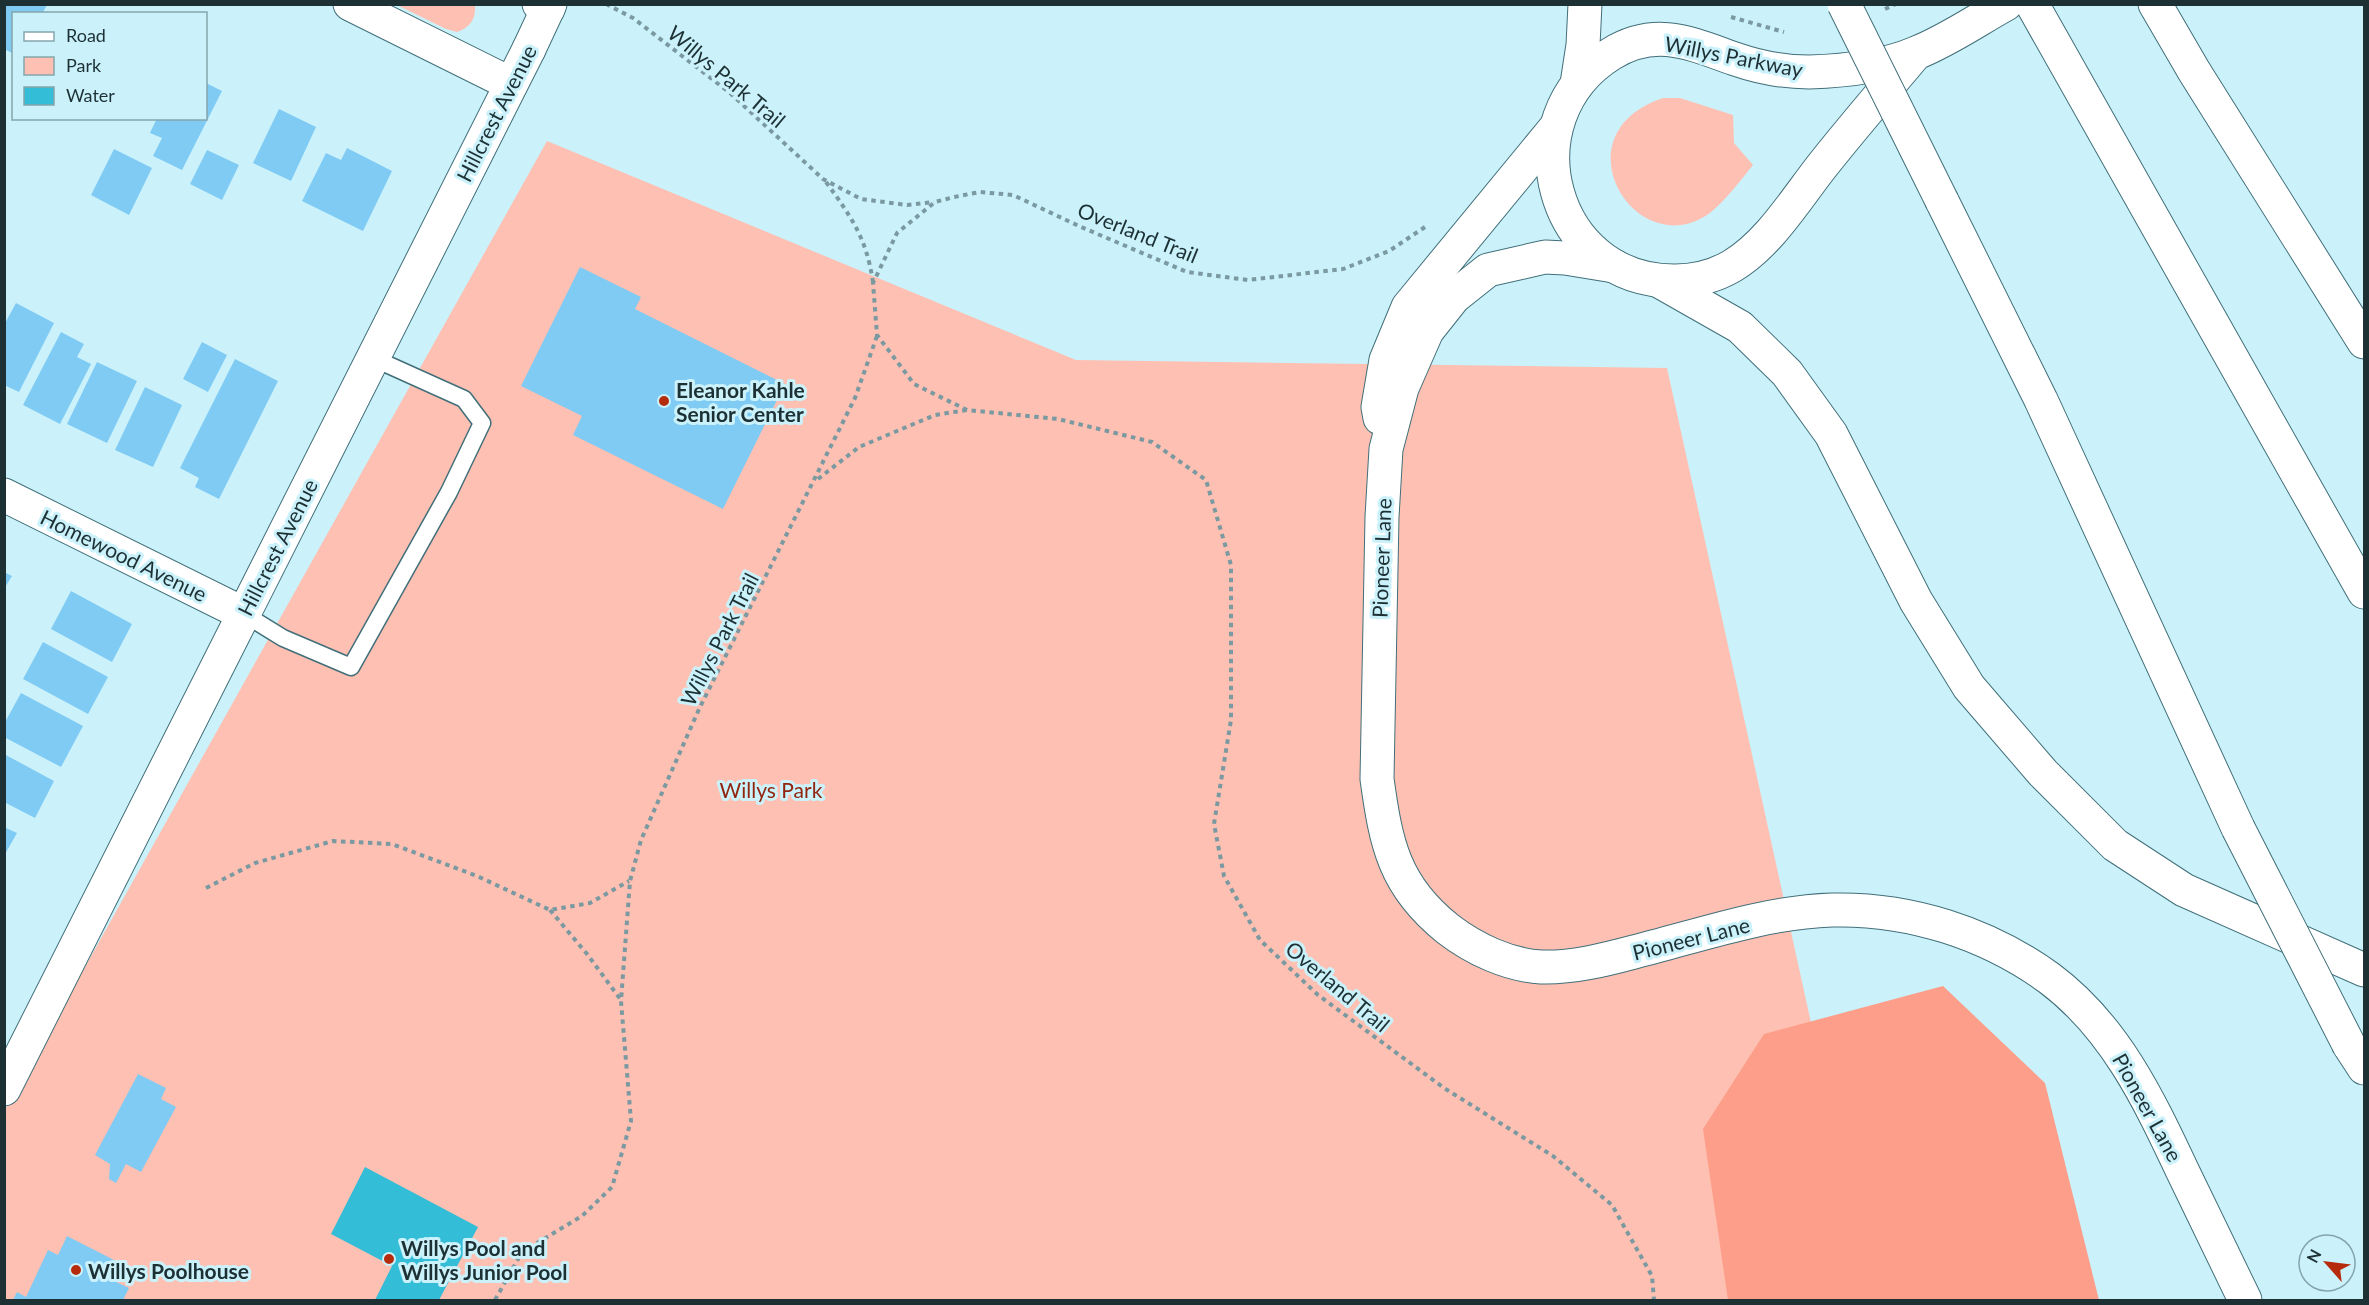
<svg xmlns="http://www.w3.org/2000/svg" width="2369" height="1305" font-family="Lato,sans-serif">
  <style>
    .green { fill: #fec0b2 }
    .forest { fill: #fc9e89 }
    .water { fill: #34bdd6 }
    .building { fill: #80cbf3 }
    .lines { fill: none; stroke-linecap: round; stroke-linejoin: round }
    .service-casing { stroke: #416f79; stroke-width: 19 }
    .minor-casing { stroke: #416f79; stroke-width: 35 }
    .tertiary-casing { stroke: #416f79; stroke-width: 35 }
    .secondary-casing { stroke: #416f79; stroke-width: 35 }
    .motorway-casing { stroke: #416f79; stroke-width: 35 }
    .path { stroke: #7b99a0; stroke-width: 4; stroke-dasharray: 4.5 4.5; stroke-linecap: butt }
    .service { stroke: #fff; stroke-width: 16 }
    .minor { stroke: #fff; stroke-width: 33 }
    .tertiary { stroke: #fff; stroke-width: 33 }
    .secondary { stroke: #fff; stroke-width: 33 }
    .motorway { stroke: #fff; stroke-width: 33 }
    .motorway-bridge-casing { stroke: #416f79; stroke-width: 35; stroke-linecap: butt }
    .motorway-bridge { stroke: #fff; stroke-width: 33 }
    .poi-dot { fill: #b72b0d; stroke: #cbf2fb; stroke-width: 2 }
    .labels { text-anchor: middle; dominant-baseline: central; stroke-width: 6; stroke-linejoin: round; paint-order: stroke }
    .street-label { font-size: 21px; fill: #1d3135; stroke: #cbf2fb }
    .poi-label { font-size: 21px; font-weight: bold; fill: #1d3135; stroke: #cbf2fb; text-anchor: start }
    .park-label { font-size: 21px; fill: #91250f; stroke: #cbf2fb }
  </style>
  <rect width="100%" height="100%" fill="#cbf2fb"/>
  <!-- green -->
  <g class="green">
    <path d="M397,5H475C476,18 471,27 457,32L446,29Z"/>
    <path d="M1663,98H1680L1733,115L1734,143L1753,165C1740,181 1726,200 1710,213C1636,266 1555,134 1663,98Z"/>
    <path d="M547,141L1076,360L1667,368L1872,1300H5V1110Z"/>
  </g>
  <!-- forest -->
  <path class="forest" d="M1943,986L2045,1083L2099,1300H1728L1703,1129L1764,1034Z"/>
  <!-- water -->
  <path class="water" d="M365,1167L478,1227L439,1300H375L392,1266L331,1234Z"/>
  <!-- building -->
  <g class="building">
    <path d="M4,5H47L42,14H14V54L4,49Z"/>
    <path d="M206,83L222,91L182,170L153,156L162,138L150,133L157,118H206Z"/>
    <path d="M279,109L316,127L291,181L253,163Z"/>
    <path d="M347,148L392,171L363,231L302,201L326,153L341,160Z"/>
    <path d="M114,149L152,168L129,215L91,195Z"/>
    <path d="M207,150L239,165L222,200L190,184Z"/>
    <path d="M580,267L641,297L635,309L785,384L723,509L573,435L582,416L521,386Z"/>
    <path d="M16,303L54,323L19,392L4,385V325Z"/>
    <path d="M61,332L84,344L77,357L91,364L60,424L23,405Z"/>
    <path d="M202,342L227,355L208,392L183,379Z"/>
    <path d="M235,359L278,381L219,499L195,487L199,478L180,468Z"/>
    <path d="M97,362L137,381L107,443L67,424Z"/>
    <path d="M145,387L182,405L153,467L115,450Z"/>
    <path d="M4,572L12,576L4,589Z"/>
    <path d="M71,591L132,624L112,662L51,629Z"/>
    <path d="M43,642L108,677L88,714L23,679Z"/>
    <path d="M21,693L83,726L61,767L4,737V724Z"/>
    <path d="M4,754L54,781L35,818L4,802Z"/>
    <path d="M4,827L17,833L4,856Z"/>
    <path d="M138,1074L166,1088L161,1099L176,1107L141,1172L126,1164L116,1183L109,1179L110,1164L95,1155Z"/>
    <path d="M67,1236L118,1262L110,1279L129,1288L123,1300H13L17,1292L26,1297L48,1250L58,1255Z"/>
  </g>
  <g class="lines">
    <!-- service casing -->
    <g class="service-casing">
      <path id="service" d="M244,614L283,638L351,667L449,492L482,423L464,399L373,358"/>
    </g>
    <!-- minor casing -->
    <g class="minor-casing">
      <g id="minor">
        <path d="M529,49L550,4"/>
        <path d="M4,495L244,614"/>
      </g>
    </g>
    <!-- tertiary casing -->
    <g class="tertiary-casing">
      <g id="tertiary">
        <path d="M1916,53C1884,91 1852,128 1822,166C1796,199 1769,244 1732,266C1715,276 1695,281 1675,281C1551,282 1507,119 1611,54C1656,26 1692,44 1735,59C1758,67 1785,72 1809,72C1844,71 1883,67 1916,53C1947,41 1977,20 2006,4"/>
        <path d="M1614,266L1565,258L1545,257L1488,270L1454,297L1427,331L1402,388L1386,449L1382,517L1377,779C1386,844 1394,886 1448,929C1474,949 1508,965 1541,967C1572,968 1604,960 1634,952C1698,936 1765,912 1832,910C1909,908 1987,933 2049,978C2115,1027 2149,1100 2183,1172C2204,1215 2225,1258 2245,1300"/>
        <path d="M1380,418L1378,407L1386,360L1408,307L1556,127"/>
        <path d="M4,1089L529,49"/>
      </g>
    </g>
    <!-- secondary casing -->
    <g class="secondary-casing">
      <g id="secondary">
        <path d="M350,4L511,84"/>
        <path d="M539,4L548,9"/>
      </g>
    </g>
    <!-- motorway casing -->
    <g class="motorway-casing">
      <g id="motorway">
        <path d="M2032,4L2364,592"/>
        <path d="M2155,4L2194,71L2364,342"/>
        <path d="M1577,84L1583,45L1585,4"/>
        <path d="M1942,201L2041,400L2238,828"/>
        <path d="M1659,281L1740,327L1787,373L1831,434L1916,601L1969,687L2043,773L2115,845L2184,890L2364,970"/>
        <path d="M2349,1045L2364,1068"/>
      </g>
    </g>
    <!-- path -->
    <g class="path">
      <path d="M606,4L633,18L730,93L823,179L861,199L907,205L934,202"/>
      <path d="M1885,9L1896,4"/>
      <path d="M1731,17L1784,32"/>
      <path d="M826,182C852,218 866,237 873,282"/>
      <path d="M1425,227L1389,251L1343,269L1248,280L1187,272L1081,227L1013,195L980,192L954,197L935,202L897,233L873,283L877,335L914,384L967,410L1058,419L1152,442L1206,480L1231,565V720L1214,824L1224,876L1260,940L1318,995L1444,1088L1553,1156L1612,1205L1652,1276L1654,1300"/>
      <path d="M818,479L859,447L935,415L967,410"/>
      <path d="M206,888L255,863L333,841L392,844L477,876L550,910L590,903L629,881"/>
      <path d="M550,910L587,954L621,1000"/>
      <path d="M495,1300L522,1252L582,1216L612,1187L631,1121L621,1001L630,881L641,840L700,707L855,398L877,336"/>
    </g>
    <!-- service -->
    <use href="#service" class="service"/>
    <!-- minor -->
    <use href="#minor" class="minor"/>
    <!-- tertiary -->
    <use href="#tertiary" class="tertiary"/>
    <!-- secondary -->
    <use href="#secondary" class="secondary"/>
    <!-- motorway -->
    <use href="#motorway" class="motorway"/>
    <!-- motorway-bridge casing -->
    <g class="motorway-bridge-casing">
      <g id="motorway-bridge">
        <path d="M1844,4L1942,201"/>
        <path d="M2238,828L2349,1045"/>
      </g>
    </g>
    <!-- motorway-bridge -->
    <use href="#motorway-bridge" class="motorway-bridge"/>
  </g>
  <!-- markers -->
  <g class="poi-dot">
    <circle cx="664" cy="401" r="6"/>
    <circle cx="389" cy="1259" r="6"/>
    <circle cx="76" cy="1270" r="6"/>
  </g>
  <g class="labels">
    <!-- street labels -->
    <g class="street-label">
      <text transform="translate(1734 56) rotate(11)">Willys Parkway</text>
      <text transform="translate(727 76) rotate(40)">Willys Park Trail</text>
      <text transform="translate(496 113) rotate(-63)">Hillcrest Avenue</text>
      <text transform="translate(1138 232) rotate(22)">Overland Trail</text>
      <text transform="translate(277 547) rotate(-63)">Hillcrest Avenue</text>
      <text transform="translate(124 555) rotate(26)">Homewood Avenue</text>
      <text transform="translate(1381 558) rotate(-88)">Pioneer Lane</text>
      <text transform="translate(719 639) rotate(-63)">Willys Park Trail</text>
      <text transform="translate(1691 938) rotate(-14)">Pioneer Lane</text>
      <text transform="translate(1338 986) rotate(40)">Overland Trail</text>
      <text transform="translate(2148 1107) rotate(61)">Pioneer Lane</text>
    </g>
    <!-- poi labels -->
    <g class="poi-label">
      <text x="676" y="389">Eleanor Kahle<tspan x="676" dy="24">Senior Center</tspan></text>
      <text x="401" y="1247">Willys Pool and<tspan x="401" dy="24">Willys Junior Pool</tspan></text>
      <text x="88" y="1270">Willys Poolhouse</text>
    </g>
    <!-- park labels -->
    <g class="park-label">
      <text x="771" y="789">Willys Park</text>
    </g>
  </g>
  <!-- border -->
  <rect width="2369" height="1305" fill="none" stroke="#1d3135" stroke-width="12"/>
  <!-- legend -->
  <rect x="12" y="12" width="195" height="108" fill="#cbf2fb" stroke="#85a5ac" stroke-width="1.5"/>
  <rect x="24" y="32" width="30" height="9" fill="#ffffff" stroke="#85a5ac" stroke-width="1.5"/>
  <text x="66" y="42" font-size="18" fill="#1d3135">Road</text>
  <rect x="24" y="57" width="30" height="18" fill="#fec0b2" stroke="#85a5ac" stroke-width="1.5"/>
  <text x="66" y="72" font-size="18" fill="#1d3135">Park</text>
  <rect x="24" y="87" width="30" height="18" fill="#34bdd6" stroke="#85a5ac" stroke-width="1.5"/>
  <text x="66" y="102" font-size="18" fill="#1d3135">Water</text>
  <!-- north arrow -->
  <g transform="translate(2327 1263) rotate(298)"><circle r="28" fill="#cbf2fb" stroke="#85a5ac" stroke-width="1.5"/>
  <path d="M0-4.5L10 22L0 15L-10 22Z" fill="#b72b0d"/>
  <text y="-9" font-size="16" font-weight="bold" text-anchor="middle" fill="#1d3135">N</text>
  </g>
</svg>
